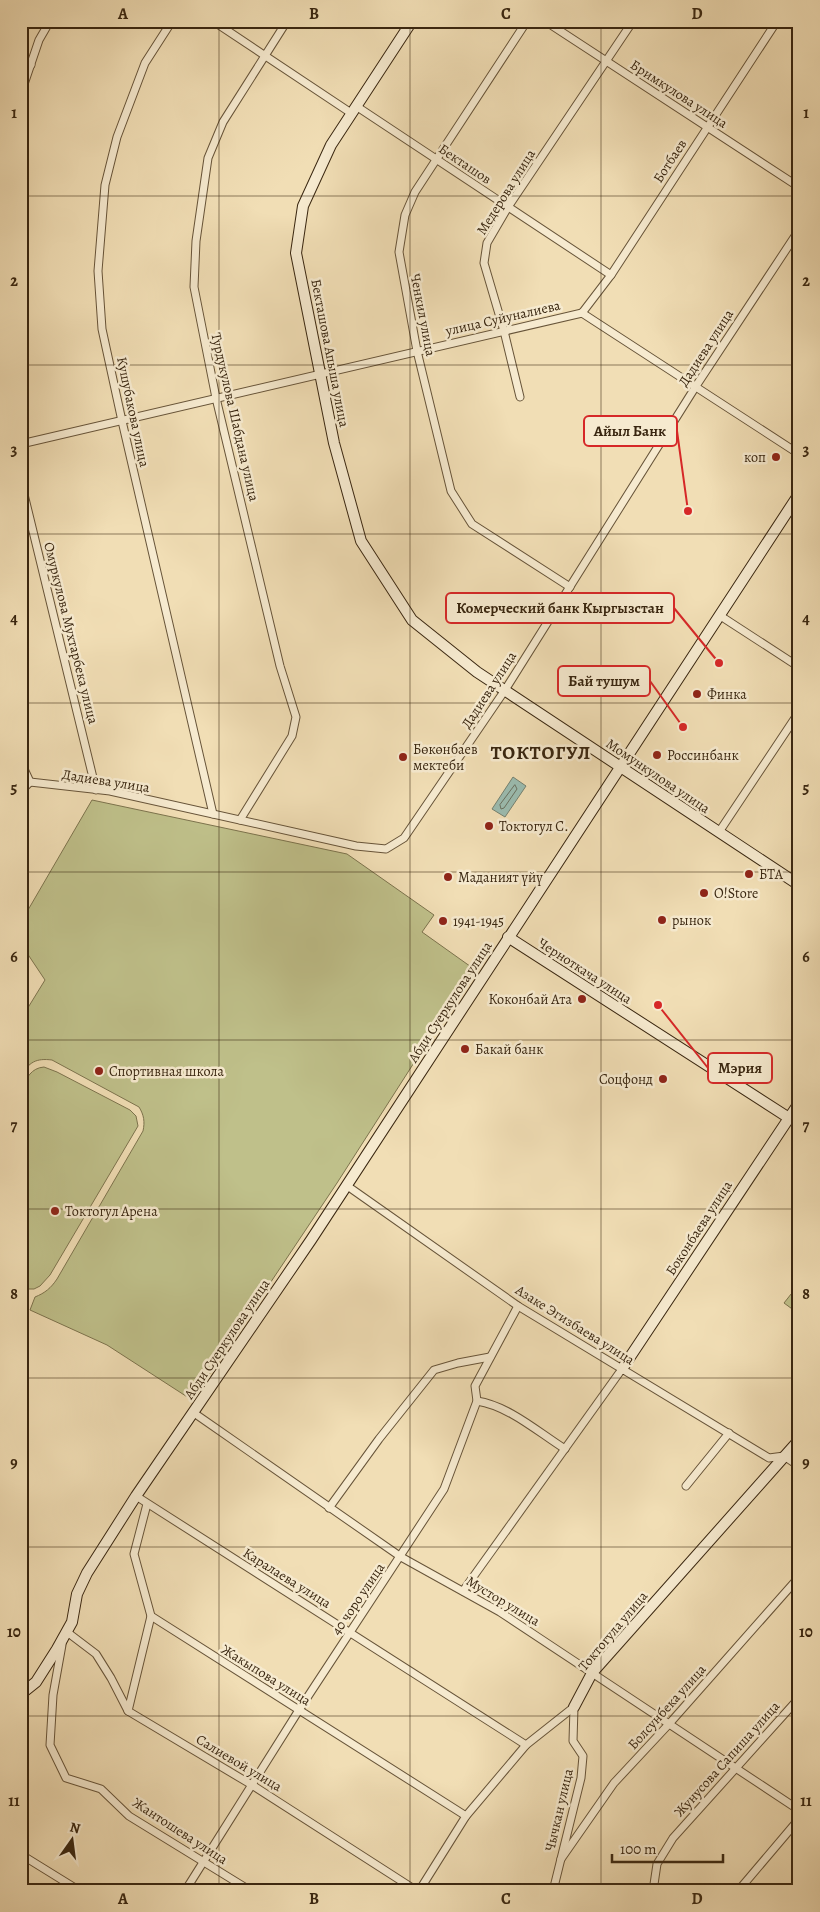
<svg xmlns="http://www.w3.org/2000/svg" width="820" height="1912" font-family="Alegreya,serif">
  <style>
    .green { fill: #bfc08a; stroke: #7c734d }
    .water { fill: #9bbcb0; stroke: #748070 }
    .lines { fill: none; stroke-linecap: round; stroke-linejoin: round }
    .shore { stroke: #6a7160; stroke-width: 1 }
    .street-casing { stroke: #675439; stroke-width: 9 }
    .secondary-casing { stroke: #392610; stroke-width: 12 }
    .street { stroke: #f6eacf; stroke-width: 7 }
    .secondary { stroke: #f6eacf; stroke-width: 10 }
    .grid { fill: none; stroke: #392610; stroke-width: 1; stroke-opacity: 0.55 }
    .poi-dot { fill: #8f2418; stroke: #f6eacf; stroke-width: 2 }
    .labels { text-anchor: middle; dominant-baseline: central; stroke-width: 5; stroke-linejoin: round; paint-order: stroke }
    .street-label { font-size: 14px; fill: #392610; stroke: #f6eacf }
    .poi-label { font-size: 14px; fill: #392610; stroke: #f6eacf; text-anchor: start }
    .district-label { font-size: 19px; font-weight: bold; letter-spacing: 1px; fill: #392610; stroke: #f6eacf }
    .leader { fill: none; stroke: #d62828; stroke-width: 2 }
    .callout-dot { fill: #d62828; stroke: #f6eacf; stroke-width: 2 }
    .callout { fill: #f6eacf; stroke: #d62828; stroke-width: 2 }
    .callout-label { font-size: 15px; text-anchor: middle; font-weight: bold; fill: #392610 }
    .neatline { fill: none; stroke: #392610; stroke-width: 2 }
    .grid-label { font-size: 16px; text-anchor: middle; font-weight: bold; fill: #392610 }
  </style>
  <rect width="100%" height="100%" fill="#f1deb5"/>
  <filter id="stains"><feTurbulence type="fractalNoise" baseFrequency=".004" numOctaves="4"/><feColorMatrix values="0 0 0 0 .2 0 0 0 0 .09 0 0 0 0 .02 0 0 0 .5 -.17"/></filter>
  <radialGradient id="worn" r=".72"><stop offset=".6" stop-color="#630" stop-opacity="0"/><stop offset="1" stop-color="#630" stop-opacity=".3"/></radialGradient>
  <!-- green -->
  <g class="green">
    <path d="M92,800L347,854L434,915L422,932L474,969L337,1183L192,1400L107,1345L30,1310L35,1297C45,1293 51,1288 57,1279L143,1131C145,1122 144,1115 139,1107L52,1060C36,1058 29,1062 21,1076V1019L45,980L21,944V922Z"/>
    <path d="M44,1067L57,1072L130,1110L136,1116L138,1126L50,1275L40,1286L34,1289H21V1088C27,1078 31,1068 44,1067Z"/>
    <path d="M799,1284V1314L784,1303Z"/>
  </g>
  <!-- water -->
  <path class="water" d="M513,777L526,786L505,817L492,809Z"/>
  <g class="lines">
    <!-- shore -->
    <path class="shore" d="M515,785L517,789L504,808L501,809L500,805Z"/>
    <!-- street casing -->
    <g class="street-casing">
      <g id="street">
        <path d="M172,21L145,63L117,137L105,185L98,271L102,329L122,421L213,814"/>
        <path d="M213,21L351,113"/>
        <path d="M527,21L415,192L405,215L399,252L417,351L451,491L472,524L570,587"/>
        <path d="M545,21L799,187"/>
        <path d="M21,58L31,65"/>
        <path d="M21,93L39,40L50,21"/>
        <path d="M356,106L611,275"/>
        <path d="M582,313L611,275L777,21"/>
        <path d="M582,313L799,454"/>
        <path d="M520,397L504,331L484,263L487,243L508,207L633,21"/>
        <path d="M21,444L582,313"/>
        <path d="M21,482L96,790"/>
        <path d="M719,615L799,667"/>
        <path d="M21,767L24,769L30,782"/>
        <path d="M30,782L110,791L356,846L386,849L404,838L505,690L696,386L799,230"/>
        <path d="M21,791L30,782"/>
        <path d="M240,820L292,736L296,717L280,666L216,398L194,287L196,241L208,158L223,122L287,21"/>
        <path d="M719,832L799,712"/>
        <path d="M789,1118L799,1125"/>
        <path d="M346,1185L518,1306L769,1458L784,1456L799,1466"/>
        <path d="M477,1401C509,1406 538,1432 565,1449"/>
        <path d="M194,1413L401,1557L500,1612L799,1810"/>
        <path d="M686,1486L729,1433"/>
        <path d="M136,1496L526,1745"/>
        <path d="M147,1504L134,1554L151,1616L466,1816"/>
        <path d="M329,1508L379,1439L434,1370L458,1363L490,1357"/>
        <path d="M463,1591L622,1369"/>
        <path d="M151,1616L128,1711L252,1785L417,1891"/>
        <path d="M67,1632L96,1654L111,1678L128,1711"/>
        <path d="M62,1645L53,1695L50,1745L66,1778L101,1789L129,1816L251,1891"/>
        <path d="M561,1859L614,1783L669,1724L799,1577"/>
        <path d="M21,1862L25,1857L80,1891"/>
        <path d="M185,1891L299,1710L444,1489L477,1401L475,1386L518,1306"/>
        <path d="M419,1891L466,1816L526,1745L574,1707"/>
        <path d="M553,1891L581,1778L583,1756L573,1741L574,1707"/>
        <path d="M653,1891L657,1864L673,1838L799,1698"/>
        <path d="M738,1891L799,1819"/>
      </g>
    </g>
    <!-- secondary casing -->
    <g class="secondary-casing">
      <g id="secondary">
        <path d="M412,21L331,145L303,206L296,253L334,443L361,541L412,620L477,672L799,885"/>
        <path d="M508,937L789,1118"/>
        <path d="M622,1369L799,1103"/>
        <path d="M21,1694L36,1682L57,1649L72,1622L77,1594L87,1573L136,1496L311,1240L799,494"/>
        <path d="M574,1707L592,1673L799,1440"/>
      </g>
    </g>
    <!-- street -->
    <use href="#street" class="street"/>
    <!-- secondary -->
    <use href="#secondary" class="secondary"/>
  </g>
  <!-- grid -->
  <path class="grid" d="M219,21V1891M410,21V1891M601,21V1891M21,196H799M21,365H799M21,534H799M21,703H799M21,872H799M21,1040H799M21,1209H799M21,1378H799M21,1547H799M21,1716H799"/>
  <!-- markers -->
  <g class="poi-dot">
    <circle cx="776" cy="457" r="5"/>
    <circle cx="697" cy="694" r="5"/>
    <circle cx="657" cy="755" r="5"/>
    <circle cx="403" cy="757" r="5"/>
    <circle cx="489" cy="826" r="5"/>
    <circle cx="749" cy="874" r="5"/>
    <circle cx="448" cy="877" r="5"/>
    <circle cx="704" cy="893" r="5"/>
    <circle cx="662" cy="920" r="5"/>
    <circle cx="443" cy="921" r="5"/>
    <circle cx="582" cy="999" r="5"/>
    <circle cx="465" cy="1049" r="5"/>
    <circle cx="99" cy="1071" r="5"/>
    <circle cx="663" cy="1079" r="5"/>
    <circle cx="55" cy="1211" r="5"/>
  </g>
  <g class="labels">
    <!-- street labels -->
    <g class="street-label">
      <text transform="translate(679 94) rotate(33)">Бримкулова улица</text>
      <text transform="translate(670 161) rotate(-57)">Ботбаев</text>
      <text transform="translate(465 164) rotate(34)">Бекташов</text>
      <text transform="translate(506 192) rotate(-58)">Медерова улица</text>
      <text transform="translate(423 315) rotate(79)">Ченкил улица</text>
      <text transform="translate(503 318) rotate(-13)">улица Суйуналиева</text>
      <text transform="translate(706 348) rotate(-57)">Дадиева улица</text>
      <text transform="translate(330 353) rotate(79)">Бекташова Апыша улица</text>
      <text transform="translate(133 412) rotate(78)">Кушубакова улица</text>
      <text transform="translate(235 417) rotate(77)">Турдукулова Шабдана улица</text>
      <text transform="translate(71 633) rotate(76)">Омуркулова Мухтарбека улица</text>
      <text transform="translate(489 690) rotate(-57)">Дадиева улица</text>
      <text transform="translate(658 776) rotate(34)">Момункулова улица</text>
      <text transform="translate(106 781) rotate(9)">Дадиева улица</text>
      <text transform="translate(585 971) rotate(33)">Черноткача улица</text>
      <text transform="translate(450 1002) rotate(-57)">Абди Суеркулова улица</text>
      <text transform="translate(699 1228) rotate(-57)">Боконбаева улица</text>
      <text transform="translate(575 1325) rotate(32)">Азаке Эгизбаева улица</text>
      <text transform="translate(227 1339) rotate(-56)">Абди Суеркулова улица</text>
      <text transform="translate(287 1578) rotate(32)">Каралаева улица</text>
      <text transform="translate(358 1599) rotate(-56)">40 чоро улица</text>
      <text transform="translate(503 1601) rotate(31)">Мустор улица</text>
      <text transform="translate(613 1631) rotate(-50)">Токтогула улица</text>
      <text transform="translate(266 1675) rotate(32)">Жакыпова улица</text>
      <text transform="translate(667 1707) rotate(-48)">Болсунбека улица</text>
      <text transform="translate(727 1759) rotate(-48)">Жунусова Сапиша улица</text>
      <text transform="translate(239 1763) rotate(31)">Салиевой улица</text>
      <text transform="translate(559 1810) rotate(-77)">Чычкан улица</text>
      <text transform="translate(180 1831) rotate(33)">Жантошева улица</text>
    </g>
    <!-- poi labels -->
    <g class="poi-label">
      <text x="766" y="457" text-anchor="end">коп</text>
      <text x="707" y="694">Финка</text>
      <text x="413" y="749">Бөкөнбаев<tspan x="413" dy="16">мектеби</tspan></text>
      <text x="667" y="755">Россинбанк</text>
      <text x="499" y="826">Токтогул С.</text>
      <text x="759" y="874">БТА</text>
      <text x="458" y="877">Маданият үйү</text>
      <text x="714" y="893">O!Store</text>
      <text x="672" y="920">рынок</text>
      <text x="453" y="921">1941-1945</text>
      <text x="572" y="999" text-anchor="end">Коконбай Ата</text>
      <text x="475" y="1049">Бакай банк</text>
      <text x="109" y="1071">Спортивная школа</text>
      <text x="653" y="1079" text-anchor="end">Соцфонд</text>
      <text x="65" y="1211">Токтогул Арена</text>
    </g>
    <!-- district labels -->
    <g class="district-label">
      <text x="541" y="753">ТОКТОГУЛ</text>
    </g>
  </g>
  <!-- callouts -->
  <path class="leader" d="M688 511L677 431M719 663L674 608M683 727L650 681M658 1005L708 1068"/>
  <g class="callout-dot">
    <circle cx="688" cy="511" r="5"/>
    <circle cx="719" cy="663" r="5"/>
    <circle cx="683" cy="727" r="5"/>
    <circle cx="658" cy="1005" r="5"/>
  </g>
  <g class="callout">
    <rect x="584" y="416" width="93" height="30" rx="5"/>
    <rect x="446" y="593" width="228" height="30" rx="5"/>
    <rect x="558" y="666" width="92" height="30" rx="5"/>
    <rect x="708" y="1053" width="64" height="30" rx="5"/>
  </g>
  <g class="callout-label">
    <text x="630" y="436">Айыл Банк</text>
    <text x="560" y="613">Комерческий банк Кыргызстан</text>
    <text x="604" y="686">Бай тушум</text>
    <text x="740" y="1073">Мэрия</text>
  </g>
  <!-- margin -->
  <rect width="820" height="1912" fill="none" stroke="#f1deb5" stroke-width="55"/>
  <!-- north arrow -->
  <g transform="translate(72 1840) rotate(14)" stroke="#f6eacf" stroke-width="4" paint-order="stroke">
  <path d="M0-4L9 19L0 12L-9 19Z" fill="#392610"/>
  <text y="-8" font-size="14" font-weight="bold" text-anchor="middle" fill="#392610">N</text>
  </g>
  <!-- scale -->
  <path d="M612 1854v8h111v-8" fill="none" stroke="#392610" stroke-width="2.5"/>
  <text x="620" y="1854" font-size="15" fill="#392610" stroke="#f6eacf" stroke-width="4" paint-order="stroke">100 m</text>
  <rect x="28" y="28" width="764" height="1856" class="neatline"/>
  <g class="grid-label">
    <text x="123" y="19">A</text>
    <text x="314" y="19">B</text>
    <text x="506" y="19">C</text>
    <text x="697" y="19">D</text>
    <text x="14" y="118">1</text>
    <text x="806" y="118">1</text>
    <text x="14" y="286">2</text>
    <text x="806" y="286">2</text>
    <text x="14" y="455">3</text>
    <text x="806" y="455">3</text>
    <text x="14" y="624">4</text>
    <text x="806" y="624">4</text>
    <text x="14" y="793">5</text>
    <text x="806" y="793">5</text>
    <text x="14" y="962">6</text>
    <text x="806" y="962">6</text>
    <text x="14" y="1131">7</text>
    <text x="806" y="1131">7</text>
    <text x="14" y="1299">8</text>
    <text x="806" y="1299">8</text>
    <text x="14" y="1468">9</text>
    <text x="806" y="1468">9</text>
    <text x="14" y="1637">10</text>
    <text x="806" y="1637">10</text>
    <text x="14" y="1806">11</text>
    <text x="806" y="1806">11</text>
    <text x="123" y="1904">A</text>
    <text x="314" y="1904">B</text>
    <text x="506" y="1904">C</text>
    <text x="697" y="1904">D</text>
  </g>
  <rect width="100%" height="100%" filter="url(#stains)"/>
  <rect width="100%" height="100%" fill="url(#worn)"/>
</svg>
